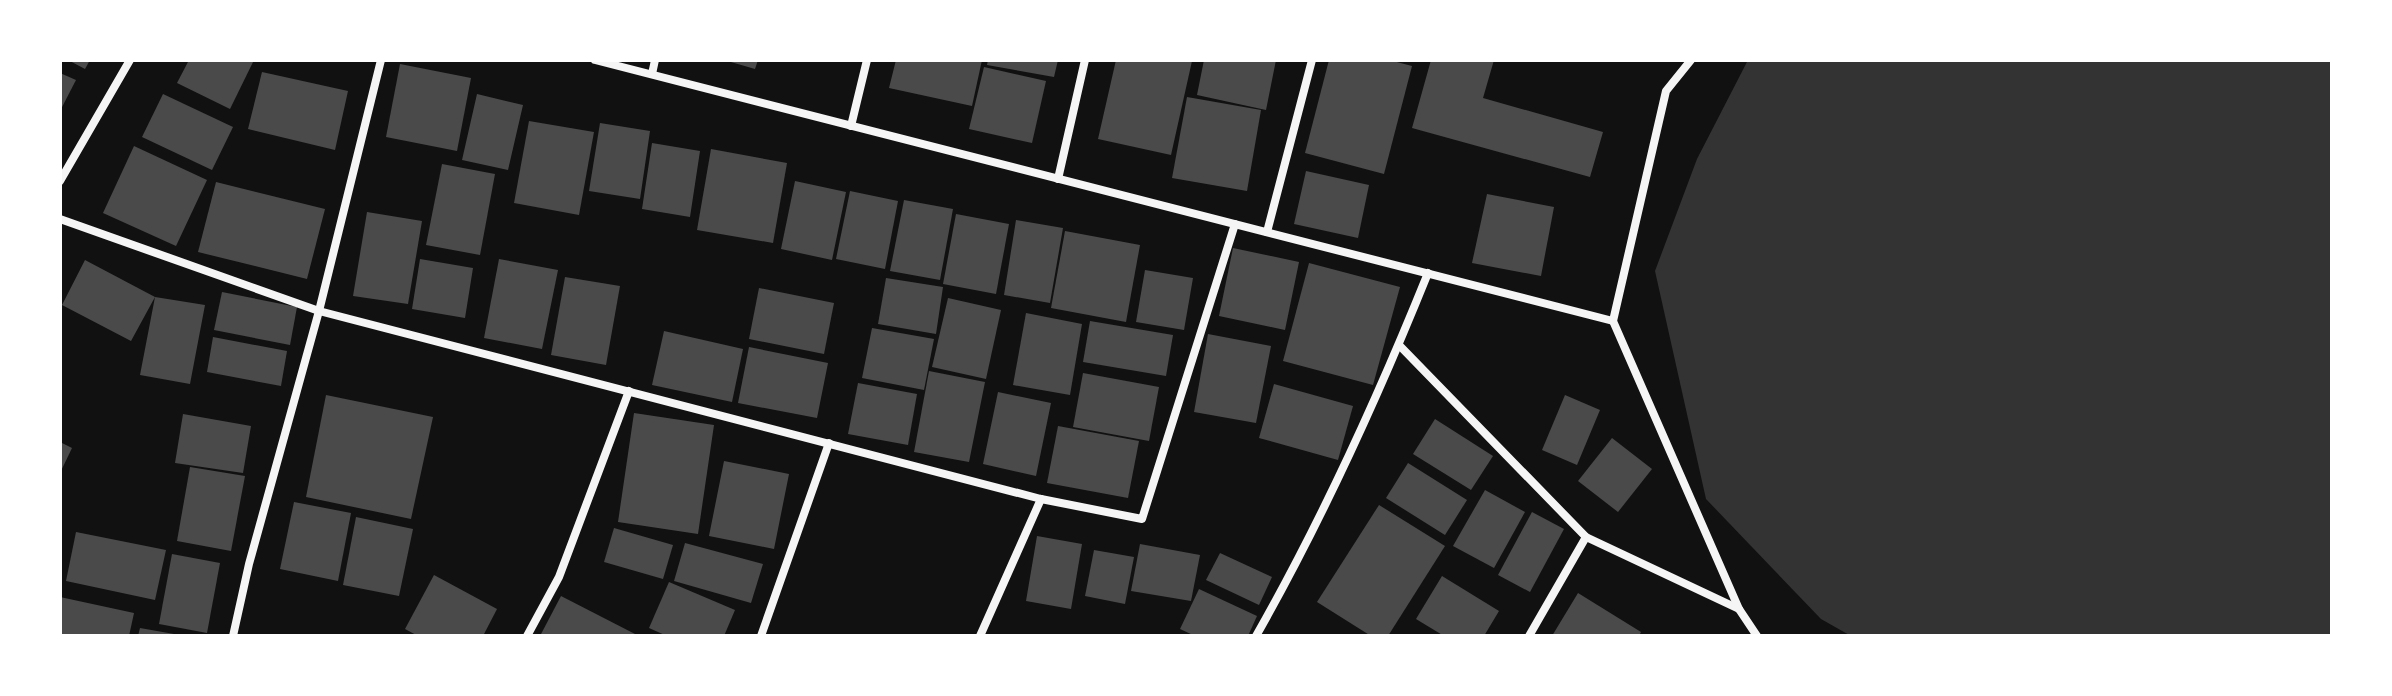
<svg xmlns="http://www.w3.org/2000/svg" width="2392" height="696" font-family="Cabin,sans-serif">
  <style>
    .water { fill: #333 }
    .building { fill: #4a4a4a }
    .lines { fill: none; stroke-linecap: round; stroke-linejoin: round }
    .minor { stroke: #f5f5f5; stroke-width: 8 }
  </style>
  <rect width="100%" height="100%" fill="#111"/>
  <!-- water -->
  <path class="water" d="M1748,60H2332V636H1851L1821,619L1706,499L1655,271L1697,159Z"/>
  <!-- building -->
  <g class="building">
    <path d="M68,60H90L85,69Z"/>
    <path d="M189,60H254L230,109L177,83Z"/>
    <path d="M724,60H758L755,69Z"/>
    <path d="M896,60H982L972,106L889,88Z"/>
    <path d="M988,60H1058L1054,77L987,65Z"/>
    <path d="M1116,60L1192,61L1171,155L1098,139Z"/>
    <path d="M1204,60H1276L1266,110L1197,95Z"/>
    <path d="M1329,60H1389L1412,66L1384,174L1305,153Z"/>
    <path d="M1431,60H1494L1483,98L1603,132L1590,177L1412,128Z"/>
    <path d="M400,64L471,78L457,151L386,137Z"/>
    <path d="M984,67L1046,81L1032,143L969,129Z"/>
    <path d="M262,72L348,91L335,150L248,129Z"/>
    <path d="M60,73L76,80L60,111Z"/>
    <path d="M163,94L233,127L212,170L142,137Z"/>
    <path d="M477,94L523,105L508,170L462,160Z"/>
    <path d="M1187,97L1261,110L1247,191L1172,178Z"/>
    <path d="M529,121L594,132L579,215L514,203Z"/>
    <path d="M600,123L650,131L640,199L589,191Z"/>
    <path d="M652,143L700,151L690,217L642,209Z"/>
    <path d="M134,146L207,180L176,246L103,213Z"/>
    <path d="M711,149L787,163L773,243L697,230Z"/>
    <path d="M442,164L495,174L480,255L426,245Z"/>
    <path d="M1306,171L1369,185L1358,238L1294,224Z"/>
    <path d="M795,181L846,192L832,260L781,249Z"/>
    <path d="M216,182L325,209L307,279L198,252Z"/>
    <path d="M850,191L898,201L885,269L836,259Z"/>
    <path d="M1487,194L1554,207L1541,276L1472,263Z"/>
    <path d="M904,200L953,209L940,280L890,271Z"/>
    <path d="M367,212L422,221L408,304L353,296Z"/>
    <path d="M956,214L1009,224L996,294L943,284Z"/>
    <path d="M1016,220L1063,228L1050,303L1004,295Z"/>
    <path d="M1065,231L1140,245L1126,322L1051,308Z"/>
    <path d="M1233,248L1299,262L1285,330L1219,316Z"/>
    <path d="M420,259L473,268L465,318L412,309Z"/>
    <path d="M499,259L558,270L542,349L484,338Z"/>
    <path d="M85,260L155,297L205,305L190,384L140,375L155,297L131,341L62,305Z"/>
    <path d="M1309,263L1400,287L1373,385L1283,361Z"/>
    <path d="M1145,270L1193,278L1184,330L1136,322Z"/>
    <path d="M565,277L620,286L606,365L551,355Z"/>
    <path d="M886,278L943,287L936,334L878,324Z"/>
    <path d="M759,288L834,303L824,354L749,339Z"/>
    <path d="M222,292L297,307L290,345L214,330Z"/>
    <path d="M948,298L1001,310L986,379L932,367Z"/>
    <path d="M1026,313L1082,324L1070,395L1013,385Z"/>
    <path d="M1090,321L1173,335L1166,376L1083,362Z"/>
    <path d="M872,328L934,339L924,390L862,378Z"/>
    <path d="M664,331L743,349L732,402L652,385Z"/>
    <path d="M1208,334L1271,346L1256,423L1194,412Z"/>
    <path d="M213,337L287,351L281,386L207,372Z"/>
    <path d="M749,347L828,363L817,418L738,403Z"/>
    <path d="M929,371L985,382L969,462L914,452Z"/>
    <path d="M1083,373L1159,387L1149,441L1073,427Z"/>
    <path d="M858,383L917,394L908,445L848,434Z"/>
    <path d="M1274,384L1353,406L1338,460L1259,438Z"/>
    <path d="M998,392L1051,403L1036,476L983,464Z"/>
    <path d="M326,395L433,417L411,519L306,497Z"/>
    <path d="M1565,395L1600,410L1577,465L1542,450Z"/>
    <path d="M634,413L714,425L698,534L618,522Z"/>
    <path d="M183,414L251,426L243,473L175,463Z"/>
    <path d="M1435,419L1493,456L1471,490L1413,454Z"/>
    <path d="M1058,426L1139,441L1128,498L1047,483Z"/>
    <path d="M1612,438L1652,469L1618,512L1578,481Z"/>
    <path d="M60,442L72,448L60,473Z"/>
    <path d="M724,461L789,474L774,549L709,536Z"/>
    <path d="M1408,463L1467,500L1445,535L1386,498Z"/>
    <path d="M190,467L245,476L231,551L177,541Z"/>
    <path d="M1485,490L1525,512L1494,568L1453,546Z"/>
    <path d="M294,502L351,513L338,581L280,569Z"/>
    <path d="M1379,505L1445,546L1388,636H1371L1317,602Z"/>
    <path d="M1532,512L1564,529L1530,592L1498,575Z"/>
    <path d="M356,517L413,529L399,596L343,585Z"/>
    <path d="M614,528L673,545L663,579L604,562Z"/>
    <path d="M76,532L166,550L155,600L66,581Z"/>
    <path d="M1037,536L1082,544L1071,609L1026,601Z"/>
    <path d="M685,543L763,564L751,603L674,581Z"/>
    <path d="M1140,544L1200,555L1191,601L1131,591Z"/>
    <path d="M1094,550L1134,557L1125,604L1085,596Z"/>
    <path d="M1220,553L1272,577L1259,605L1206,580Z"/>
    <path d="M172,554L220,563L207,633L159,624Z"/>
    <path d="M434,575L497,609L483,636H418L405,629Z"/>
    <path d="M1442,576L1499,611L1484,636H1444L1416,619Z"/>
    <path d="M669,582L735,610L724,636H667L649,628Z"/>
    <path d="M1199,589L1257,616L1248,636H1195L1180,629Z"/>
    <path d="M1578,593L1641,632L1639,636H1552Z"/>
    <path d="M561,596L635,634L633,636H540Z"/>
    <path d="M60,597L134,613L129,636H60Z"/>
    <path d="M140,628L174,634L173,636H138Z"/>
  </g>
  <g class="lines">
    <!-- minor -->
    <g class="minor">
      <path d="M595,60L1613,321"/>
      <path d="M1691,60L1666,91L1613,321L1739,609L1757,636"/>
      <path d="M652,74L655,60"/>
      <path d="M851,126L867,60"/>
      <path d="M1058,179L1085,60"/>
      <path d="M60,181L130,60"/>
      <path d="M60,219L319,311L1041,499L1142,519L1235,224"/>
      <path d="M1267,232L1312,60"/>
      <path d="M1399,345L1586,537L1739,609"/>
      <path d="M233,636L249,564L319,311L381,60"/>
      <path d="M527,636L559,577L629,391"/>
      <path d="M761,636L829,443"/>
      <path d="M980,636L1041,499"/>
      <path d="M1256,636C1322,520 1378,397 1428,273"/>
      <path d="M1529,636L1586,537"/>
    </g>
  </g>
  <!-- border -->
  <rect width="2392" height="696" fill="none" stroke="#ffffff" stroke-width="124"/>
</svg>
